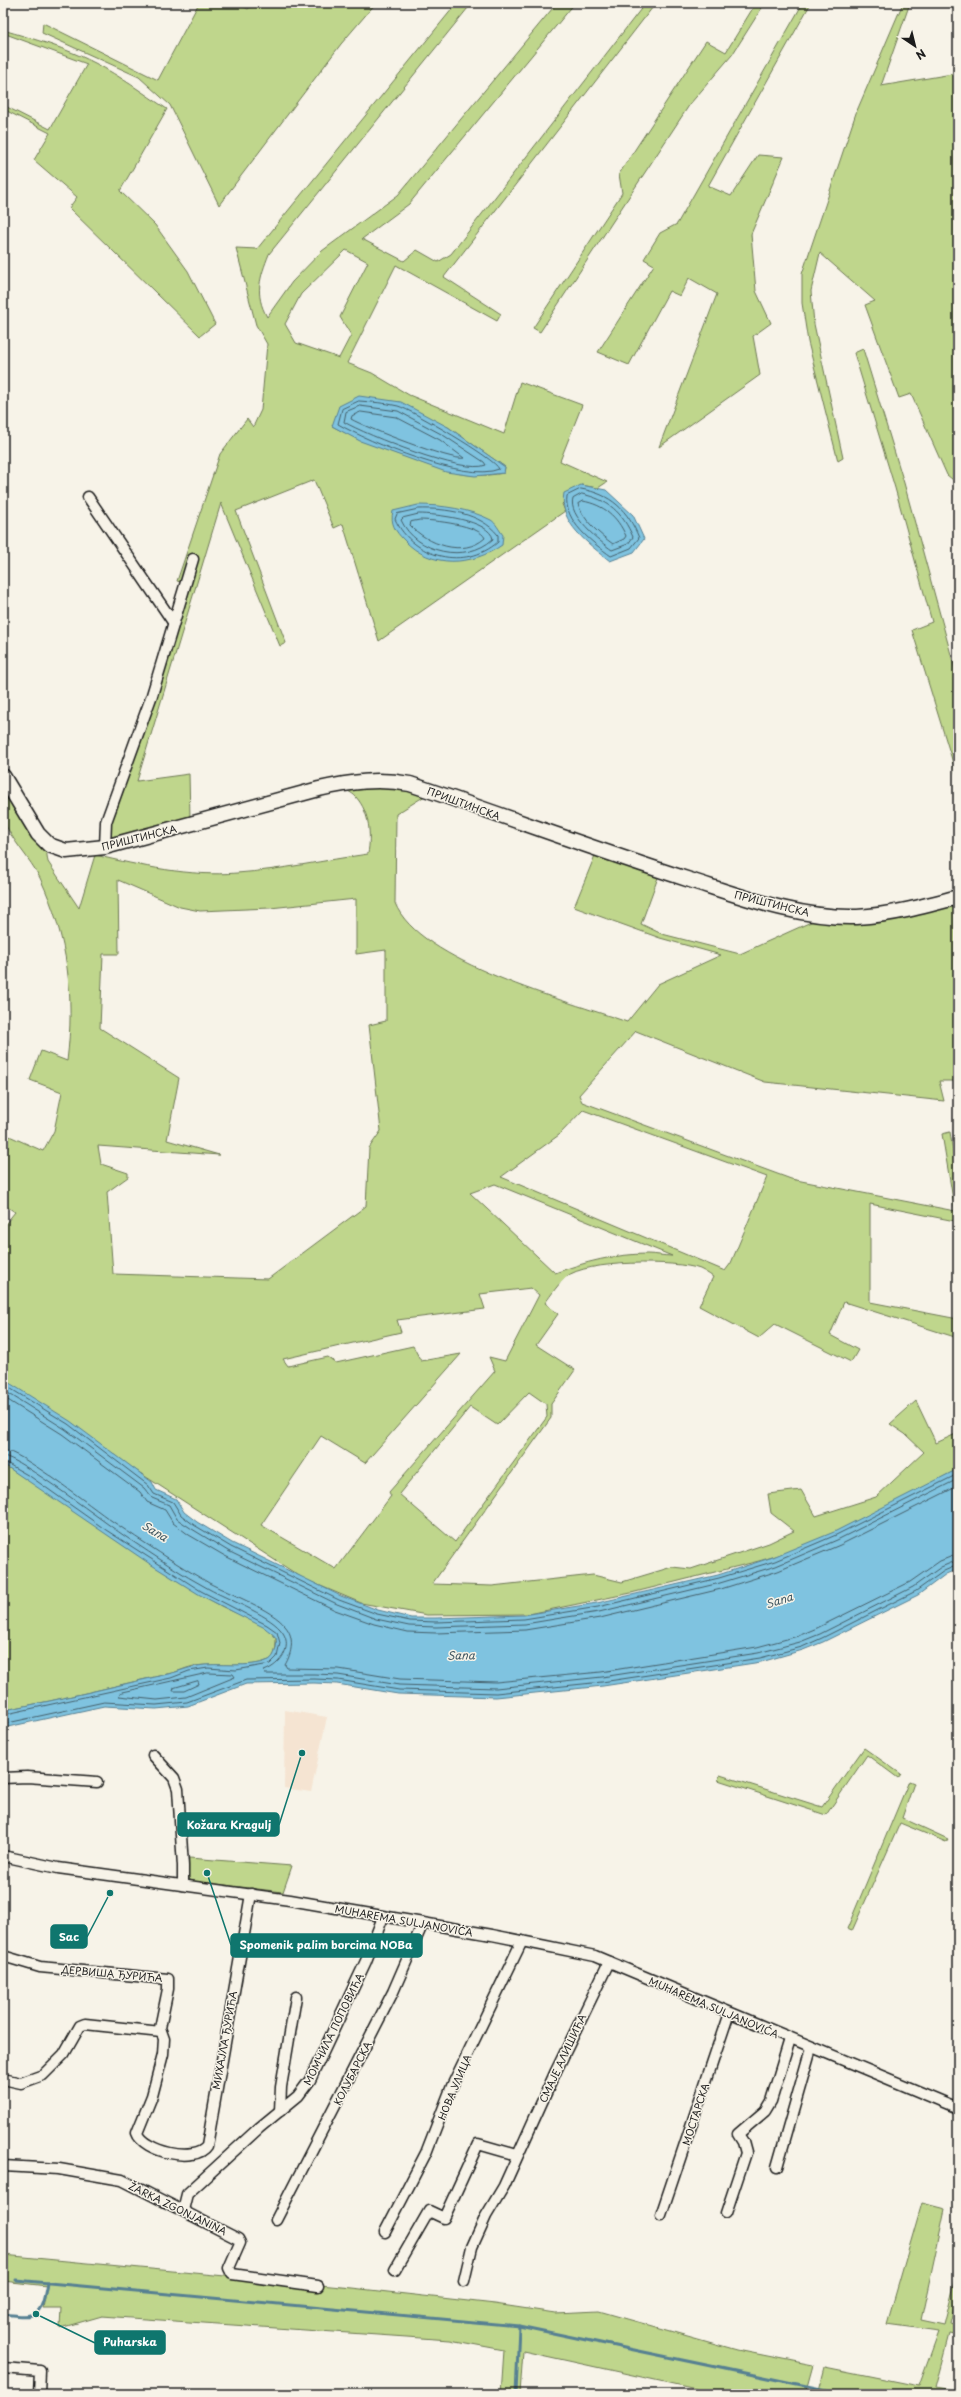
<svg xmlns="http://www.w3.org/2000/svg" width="961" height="2397" font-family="'Playpen Sans',sans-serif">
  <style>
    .built { fill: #f5e4d2 }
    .green { fill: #bfd68c; stroke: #6e7954; fill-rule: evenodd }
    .water { fill: #7fc3e0; stroke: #578092 }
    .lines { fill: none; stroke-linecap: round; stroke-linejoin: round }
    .shore { stroke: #445f6a; stroke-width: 1 }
    .stream { stroke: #578092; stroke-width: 3 }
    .street-casing { stroke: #1c1c1c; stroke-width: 13 }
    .secondary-casing { stroke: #1c1c1c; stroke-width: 17 }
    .street { stroke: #f7f3e8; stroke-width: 10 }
    .secondary { stroke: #f7f3e8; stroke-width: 14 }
    .labels { text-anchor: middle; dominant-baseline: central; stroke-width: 3; stroke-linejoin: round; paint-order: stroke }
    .street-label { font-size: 10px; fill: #1c1c1c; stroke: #f7f3e8 }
    .water-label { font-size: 11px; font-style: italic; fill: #3f5661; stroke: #f7f3e8 }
    .leader { fill: none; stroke: #0f766e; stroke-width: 1.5 }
    .callout-dot { fill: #0f766e; stroke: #f7f3e8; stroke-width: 1.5 }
    .callout { fill: #0f766e; stroke: #0f766e; stroke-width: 1.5 }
    .callout-label { font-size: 11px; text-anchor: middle; font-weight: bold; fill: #fff }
  </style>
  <rect width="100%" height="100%" fill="#f7f3e8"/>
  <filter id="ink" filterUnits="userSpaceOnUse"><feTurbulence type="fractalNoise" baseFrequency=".025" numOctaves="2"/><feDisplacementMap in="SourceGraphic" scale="8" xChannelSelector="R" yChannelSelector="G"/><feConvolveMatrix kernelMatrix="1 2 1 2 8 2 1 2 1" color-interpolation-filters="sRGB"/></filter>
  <g filter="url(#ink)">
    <!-- built -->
    <path class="built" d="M285,1710L327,1717L311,1792L284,1788Z"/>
    <!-- green -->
    <g class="green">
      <path d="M199,3H237L248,9L255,3H376L341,44L219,205L170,105L139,77L42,33L43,23L158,80Z"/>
      <path d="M457,3H472L269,254C260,277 254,294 267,317L292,282L322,251L398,195L557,3H575L409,204L362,239L404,261L417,250L438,262L451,254L644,5L642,3H656L444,277L501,314L497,321L396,265L347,363L372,373L409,395L504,434L520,382L582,405L560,461L607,482L598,488L581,485L562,504L565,511L379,641L343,524L334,528L314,480L236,511L286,643L280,646L221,503L137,781L189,774L190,818L110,838L106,828L188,584L177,581L220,454L247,419L253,427L261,410L267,344L256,325L236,248L257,249ZM346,250L368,262L340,317L351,335L339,358L296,343L285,324L301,294ZM332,426L448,427L505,467L504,473C464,480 442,470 406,457C380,448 356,439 332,426Z"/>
      <path d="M756,3H765L732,55L690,104L540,332L533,328L622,193L619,174L706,41L726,52Z"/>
      <path d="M803,3H811L708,186L731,196L758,155L784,157L751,234L756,291L771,323L753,336L760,375L659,447L717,294L689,278L680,296L669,291L629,365L598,352L654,265L644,259L660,233L677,224Z"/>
      <path d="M903,3H910L881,86L958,73V484L947,475L911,394L899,398L865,305L875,301L820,253L811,291L814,324L843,458L838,461L808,342L802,303V274L856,113Z"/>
      <path d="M3,30C34,39 66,48 95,63C120,76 143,93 167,109L120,191L155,225L188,271L215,324L200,336L69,208L77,197L34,160L50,133L3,109V105L50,129L87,64L3,33Z"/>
      <path d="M863,349L904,483L958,680V779L912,630L932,622L895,488L854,353Z"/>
      <path d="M378,781L428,794L396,814L395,903C418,962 568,1001 627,1022L658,984L721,955L660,938L574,907L596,853L660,872L641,924L662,934L740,954L822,917L958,899L956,922L958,1081H939L944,1101L765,1082L636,1031L579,1095L582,1102L791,1179L955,1211L942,1134L950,1132L958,1185V1238L955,1221L870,1204V1302L958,1319V1338L844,1302L830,1335L858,1350L851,1362L775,1324L759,1338L699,1306L713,1277C709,1274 704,1271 700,1269C676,1260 585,1260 566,1277C558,1284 551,1295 545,1303L558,1314L536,1345L575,1370L551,1404V1418L432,1584L492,1586L593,1575L622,1582L672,1567L691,1569L769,1543L794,1531L771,1513L768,1494L801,1490L816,1516L876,1497L924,1452L905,1434L890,1424L916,1401L936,1443L958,1433V1469L823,1542L759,1561L631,1593L529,1614L427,1615L361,1603L304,1579L92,1442L3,1380V1227L15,1212L3,1204V1141L7,1135L43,1151L54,1131L62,1092L30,1080L41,1051L67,1061C75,996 68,938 40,878C30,858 11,840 3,819C0,810 3,795 3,785L46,849L48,862L79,908L95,855C140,866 191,877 237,873C281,870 325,860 368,854C371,835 370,813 356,797C352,792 343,789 337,786ZM118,880L180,907L200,911L270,908L356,899V954L386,950V1021L369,1025L381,1131L369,1148L366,1206L268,1279L113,1274L107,1192L128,1177V1173L101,1164L98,1146L219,1155L167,1140L179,1078L100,1028L103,954H119ZM583,1110L767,1177L731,1263L725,1271L501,1177L559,1135ZM495,1184L672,1256C664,1256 655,1254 647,1254C615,1254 585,1262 555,1273L470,1193ZM531,1288L539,1295L505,1361L489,1357L495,1371L389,1492L391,1496L336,1569L261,1525L321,1436L365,1463L461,1354L421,1361L413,1346L336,1363L328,1357L288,1366L283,1359L401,1332L397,1320L485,1309L480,1294ZM529,1392L546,1404L547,1417L455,1542L399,1494L470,1407L497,1425Z"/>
      <path d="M3,1464C77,1510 145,1565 221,1606C238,1615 265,1622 276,1638C276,1645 276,1657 269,1660C251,1669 214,1663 194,1666C184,1668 176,1673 167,1674C115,1686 63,1699 10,1709H3Z"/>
      <path d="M864,1748L901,1774L898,1778L867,1755L826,1815L718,1780L720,1775L822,1807Z"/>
      <path d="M909,1781L914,1783L902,1818L948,1839L946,1842L900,1823L852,1931L847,1929Z"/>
      <path d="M189,1858L292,1866L283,1892L191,1881L188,1876Z"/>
      <path d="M922,2203L945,2209L921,2320L944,2325L958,2270V2292L950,2324L958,2326V2336L949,2334L935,2387L958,2391V2394H818L825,2367L919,2386L939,2331L887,2324Z"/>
      <path d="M3,2255L352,2288L495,2304L555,2313L599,2311L737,2350L813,2365L805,2394H719L523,2351L520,2394H501L504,2350L450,2340L102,2316L60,2328L61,2308H43L47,2286L3,2281Z"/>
    </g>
    <!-- water -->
    <g class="water">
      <path d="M359,396L401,402L448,427L505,467L504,473L475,476L446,472L360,441L332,426L339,406Z"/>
      <path d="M581,485L606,490L633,515L644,539L634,552L610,561C589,544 558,523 564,493Z"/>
      <path d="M418,505C441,505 470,509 491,520C496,523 499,530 503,535L502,545C472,566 431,569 404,540C395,531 390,523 393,511Z"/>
      <path d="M3,1379L70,1421L152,1482L156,1490L176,1499L184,1512L197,1522L232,1543L341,1596L378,1610L411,1618H436L524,1615L560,1609L597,1603L718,1575L773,1557L834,1532L958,1469V1569L946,1574L918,1595L823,1642L803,1650L761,1662L603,1686L496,1697L398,1694L337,1684L314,1683L246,1684L188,1706L156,1709L104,1706L3,1728V1709H10C63,1699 115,1686 168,1674C178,1672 186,1668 197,1666C217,1662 251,1669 269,1660C275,1657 278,1644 276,1638C274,1634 268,1631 265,1628L200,1595L150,1564L3,1464Z"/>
    </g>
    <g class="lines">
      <!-- shore -->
      <g class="shore">
        <path d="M359,401C372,402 386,403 398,406C412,410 496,459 499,469C466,483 369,442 338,424L342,409Z"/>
        <path d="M360,406L398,411L443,435L484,462L486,465C463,475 367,435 344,422L346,412Z"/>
        <path d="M361,412L396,417L440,440L464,458C454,462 364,427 351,419L352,416Z"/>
        <path d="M581,489C611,494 628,510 639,538L631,548L611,556C593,543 563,521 567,496Z"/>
        <path d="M582,494C609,500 622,512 633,537L628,544L612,550C600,542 567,515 573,499Z"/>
        <path d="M583,501C604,505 617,516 626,536L624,539L613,544C599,534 583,520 578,504Z"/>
        <path d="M419,509C445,508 481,513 498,535V542C465,571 413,558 395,519L397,514Z"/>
        <path d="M419,514C436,514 490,520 493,539C466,564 416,553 401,520L403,518Z"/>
        <path d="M420,520C433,520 480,525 485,538C463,558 427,544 410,525L411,522Z"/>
        <path d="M3,1384L68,1424L148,1485L154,1494L173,1502L181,1515L194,1525L231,1547L339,1600L377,1614L410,1621L436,1622L524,1619L598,1607L719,1578L775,1561L836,1535L958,1474"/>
        <path d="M3,1390L65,1429L144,1488L152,1498L169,1505L177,1519L192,1529L228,1551L337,1604L376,1619L409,1626L436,1627L525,1624L561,1618L599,1612L720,1583L776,1566L837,1540L958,1479"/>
        <path d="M3,1397L62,1434L140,1492L147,1502L165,1510L173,1523L189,1535L225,1556L335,1610L374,1624L408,1632L436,1633L525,1630L562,1624L600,1618L721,1589L778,1571L840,1545L958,1486"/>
        <path d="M3,1450C20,1450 93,1508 112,1521C143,1542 176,1564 209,1583C228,1593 273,1610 285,1626C295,1637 292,1653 285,1665L287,1668L339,1669L400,1679L496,1682L601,1672L757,1647L798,1636L817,1628L910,1582L940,1561L958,1554"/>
        <path d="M3,1456C18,1456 109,1526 129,1539C155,1556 181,1574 209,1589C227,1599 267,1614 280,1629C295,1645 281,1665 264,1671L265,1674H314L338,1675L399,1685L496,1688L602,1677L758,1653L800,1642L820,1634L913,1587L941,1567L958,1560"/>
        <path d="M3,1461L31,1477L106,1530L201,1591L267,1625L277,1632L280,1643L277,1657L270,1664L236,1670L208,1668L189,1671L171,1678L11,1713H3"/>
        <path d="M208,1673L233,1674L235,1677L186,1697L157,1700L119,1696L120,1693Z"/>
        <path d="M198,1681L199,1684L184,1691H173L174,1688Z"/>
        <path d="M3,1724L104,1702L156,1705L187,1702L246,1680L314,1679L338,1680L399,1690L496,1693L602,1682L760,1658L802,1647L822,1638L916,1591L944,1571L958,1565"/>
      </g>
      <!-- stream -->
      <g class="stream">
        <path d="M16,2280L519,2326L845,2394"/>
        <path d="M3,2314C37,2318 41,2318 47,2283"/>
        <path d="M516,2394L519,2326"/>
      </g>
      <!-- street casing -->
      <g class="street-casing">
        <g id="street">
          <path d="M88,497L173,622"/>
          <path d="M105,847L106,822L152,695L193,559"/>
          <path d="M153,1755L174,1778L178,1789L183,1866V1885"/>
          <path d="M3,1778L27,1777L97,1782"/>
          <path d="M3,1856L58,1868L290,1900L492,1935L595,1956L958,2108"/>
          <path d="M3,1956L40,1967L168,1979V1989L160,2028L164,2039L163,2054L152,2096L137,2133C143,2151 195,2164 207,2146L251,1894"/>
          <path d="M3,2079L21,2083L43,2075L64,2054L80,2026L85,2024L161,2032"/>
          <path d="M280,2111L281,2087L296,1997"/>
          <path d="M3,2166L59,2169L122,2180L238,2239L240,2243L229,2268L232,2274L318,2286"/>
          <path d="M777,2167L811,2048"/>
          <path d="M183,2210L187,2194L259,2128L298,2096L310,2080L366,1961L383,1917"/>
          <path d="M726,2213L746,2153L743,2142L738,2134L765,2111L771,2101L790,2039"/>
          <path d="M661,2215L729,2013"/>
          <path d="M276,2220L393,1992L423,1923"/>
          <path d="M385,2232L426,2153L452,2086L522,1941"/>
          <path d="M395,2270L429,2211L444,2218L478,2144L517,2155"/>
          <path d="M464,2281L472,2247L486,2216L504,2186L556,2071L609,1962"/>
          <path d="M3,2368L40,2371L39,2394"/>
        </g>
      </g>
      <!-- secondary casing -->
      <g class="secondary-casing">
        <path id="secondary" d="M3,776L38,834L49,845L66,851L105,847L319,789C350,782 378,778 410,784C503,815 596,850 690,880C743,897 801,919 857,917C892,915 925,906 958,897"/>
      </g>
      <!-- street -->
      <use href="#street" class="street"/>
      <!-- secondary -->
      <use href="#secondary" class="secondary"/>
    </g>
  </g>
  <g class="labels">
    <!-- street labels -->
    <g class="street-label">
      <text transform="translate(464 803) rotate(20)">ПРИШТИНСКА</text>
      <text transform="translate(139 837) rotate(-14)">ПРИШТИНСКА</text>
      <text transform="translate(772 903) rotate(14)">ПРИШТИНСКА</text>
      <text transform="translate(404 1920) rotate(10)">MUHAREMA SULJANOVIĆA</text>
      <text transform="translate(112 1973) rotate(5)">ДЕРВИША ЂУРИЋА</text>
      <text transform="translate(714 2007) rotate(23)">MUHAREMA SULJANOVIĆA</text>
      <text transform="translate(333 2029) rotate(-64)">МОМЧИЛА ПОПОВИЋА</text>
      <text transform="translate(224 2040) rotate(-80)">МИХАЈЛА ЂУРИЋА</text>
      <text transform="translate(562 2058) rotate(-65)">СМАЈЕ АЛИШИЋА</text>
      <text transform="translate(352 2073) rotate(-63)">КОЛУБАРСКА</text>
      <text transform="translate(454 2087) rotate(-67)">НОВА УЛИЦА</text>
      <text transform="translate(695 2114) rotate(-72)">МОСТАРСКА</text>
      <text transform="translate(178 2208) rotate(26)">ŽARKA ZGONJANINA</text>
    </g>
    <!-- water labels -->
    <g class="water-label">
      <text transform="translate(155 1531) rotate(31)">Sana</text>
      <text transform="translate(779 1600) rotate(-18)">Sana</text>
      <text transform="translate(461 1655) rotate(-1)">Sana</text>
    </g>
  </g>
  <!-- callouts -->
  <path class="leader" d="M302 1753L279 1825M110 1893L87 1937M207 1873L231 1945M36 2314L95 2343"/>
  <g class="callout-dot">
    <circle cx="302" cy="1753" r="4"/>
    <circle cx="110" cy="1893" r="4"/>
    <circle cx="207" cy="1873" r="4"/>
    <circle cx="36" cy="2314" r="4"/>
  </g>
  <g class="callout">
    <rect x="178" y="1813" width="101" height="23" rx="4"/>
    <rect x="51" y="1925" width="36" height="23" rx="4"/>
    <rect x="231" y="1934" width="191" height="23" rx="4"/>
    <rect x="95" y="2331" width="70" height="23" rx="4"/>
  </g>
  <g class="callout-label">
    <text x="229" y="1829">Kožara Kragulj</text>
    <text x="69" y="1941">Sac</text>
    <text x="326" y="1949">Spomenik palim borcima NOBa</text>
    <text x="130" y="2346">Puharska</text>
  </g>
  <!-- margin -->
  <rect width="961" height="2397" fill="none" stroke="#f7f3e8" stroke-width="16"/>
  <rect x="8" y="8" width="945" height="2381" fill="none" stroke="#1c1c1c" stroke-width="1.5" filter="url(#ink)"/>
  <!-- north arrow -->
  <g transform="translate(915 46) rotate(145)" stroke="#f7f3e8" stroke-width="3" paint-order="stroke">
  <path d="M0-3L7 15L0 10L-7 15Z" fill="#1c1c1c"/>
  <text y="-6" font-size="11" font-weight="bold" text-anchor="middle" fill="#1c1c1c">N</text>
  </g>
</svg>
